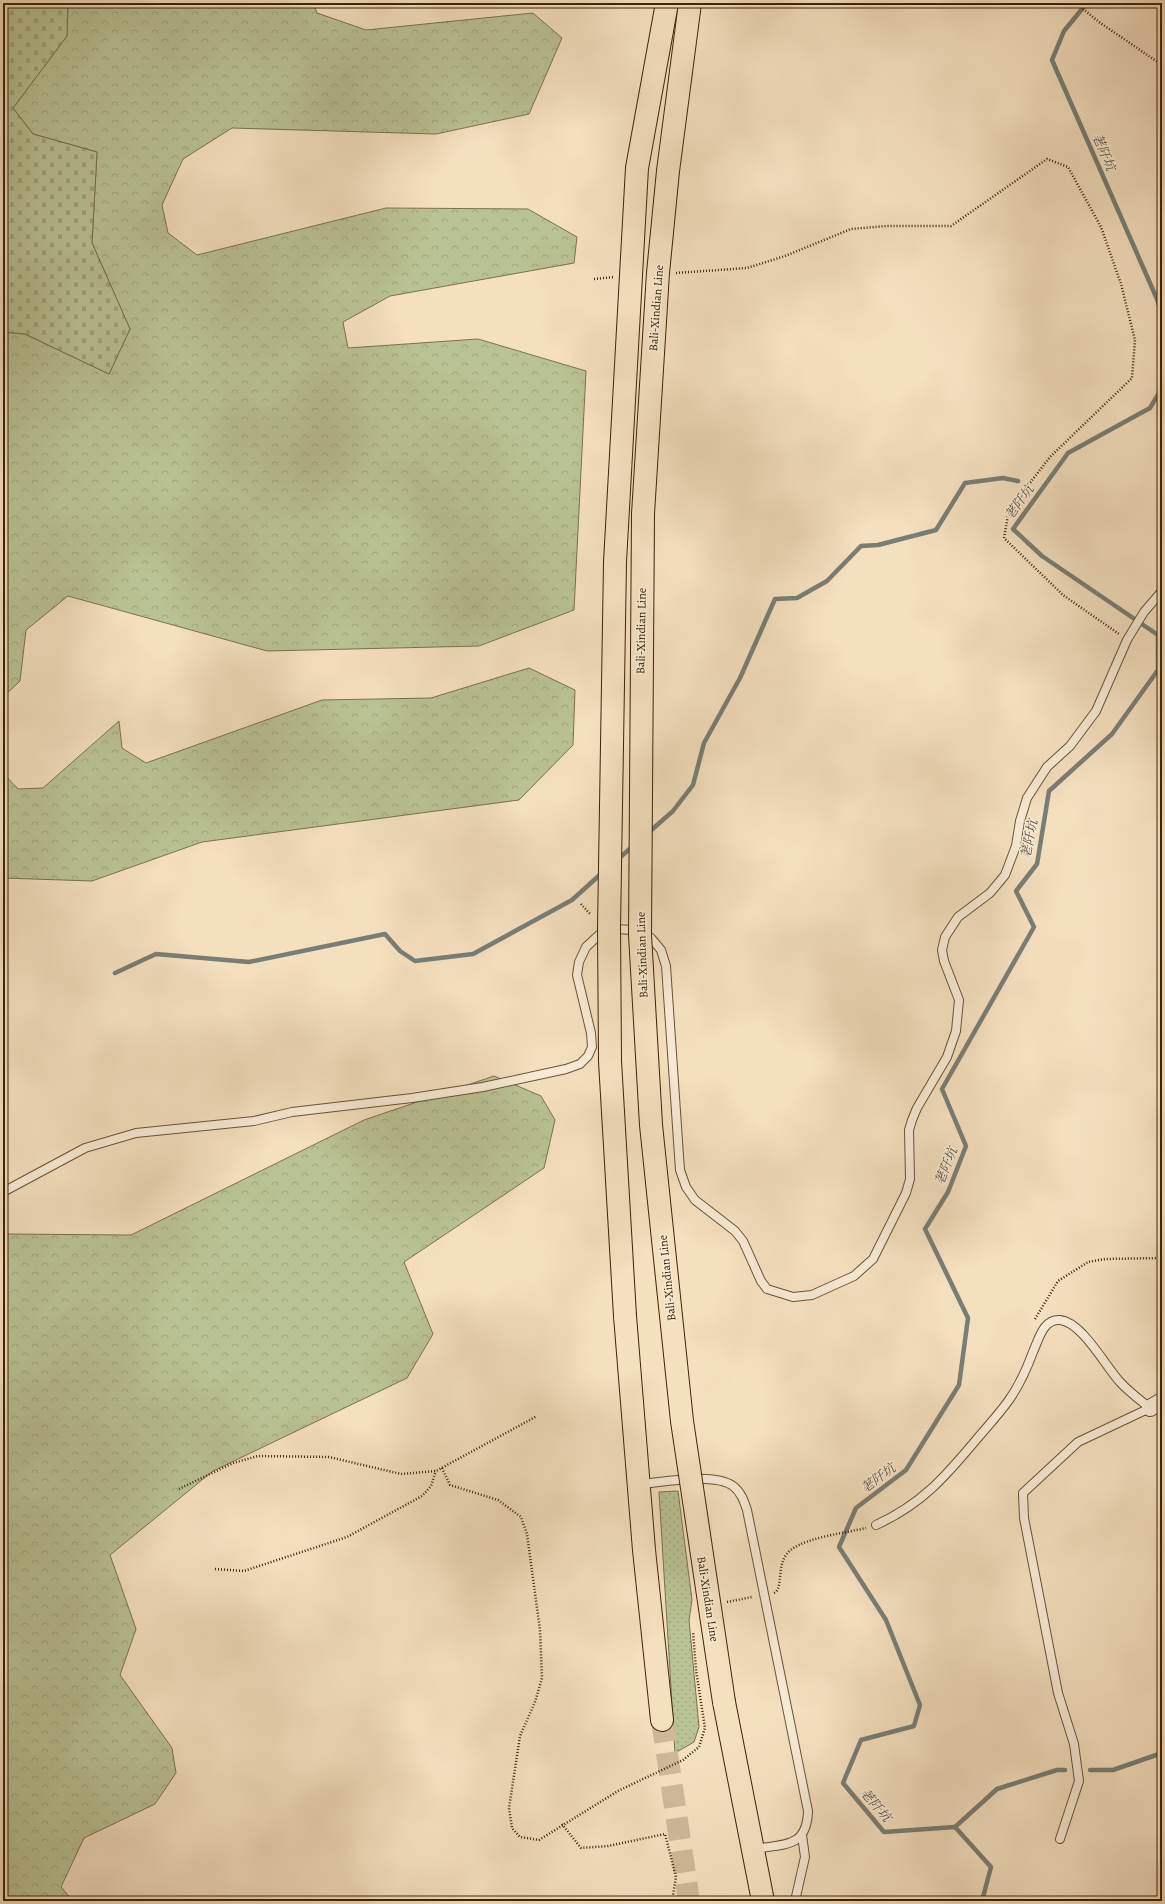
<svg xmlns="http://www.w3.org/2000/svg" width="1165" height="1904" font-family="Alegreya,'Noto Serif TC',serif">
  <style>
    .grass { fill: url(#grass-dots); stroke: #7a724e }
    .forest { fill: url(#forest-crowns); stroke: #7a724e }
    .cemetery { fill: url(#cemetery-stones); stroke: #7a724e }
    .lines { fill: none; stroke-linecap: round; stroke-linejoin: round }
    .stream { stroke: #797e74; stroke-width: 4.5 }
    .highway-tunnel { stroke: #cfb99a; stroke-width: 22; stroke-dasharray: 22 11; stroke-linecap: butt }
    .lane-casing { stroke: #6a5235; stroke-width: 10 }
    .street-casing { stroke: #6a5235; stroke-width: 18 }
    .highway-casing { stroke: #3c2307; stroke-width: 24 }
    .path { stroke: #3c2307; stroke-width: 2.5; stroke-dasharray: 1 2; stroke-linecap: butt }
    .lane { stroke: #f8ead5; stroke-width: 8 }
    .street { stroke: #f8ead5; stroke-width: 16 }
    .highway { stroke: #f4dfbf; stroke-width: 22 }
    .highway-bridge-casing { stroke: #3c2307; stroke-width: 24; stroke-linecap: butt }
    .highway-bridge { stroke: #f4dfbf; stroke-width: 22 }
    .labels { text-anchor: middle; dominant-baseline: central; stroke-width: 3; stroke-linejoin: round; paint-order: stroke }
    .street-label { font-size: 12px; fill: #3c2307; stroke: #f8ead5 }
    .water-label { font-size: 13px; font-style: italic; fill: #5a503d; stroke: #f8ead5 }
  </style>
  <defs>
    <pattern id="grass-dots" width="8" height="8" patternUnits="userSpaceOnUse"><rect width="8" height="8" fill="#b9c294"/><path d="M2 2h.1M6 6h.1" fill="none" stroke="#a0a67e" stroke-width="1.8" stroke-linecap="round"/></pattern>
    <pattern id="forest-crowns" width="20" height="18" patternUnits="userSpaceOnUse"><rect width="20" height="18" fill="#b9c294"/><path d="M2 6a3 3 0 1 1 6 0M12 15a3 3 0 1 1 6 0" fill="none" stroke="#a0a67e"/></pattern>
    <pattern id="cemetery-stones" width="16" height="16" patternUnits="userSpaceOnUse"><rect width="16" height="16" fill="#b9c294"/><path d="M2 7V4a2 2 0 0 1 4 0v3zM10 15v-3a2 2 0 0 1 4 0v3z" fill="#a0a67e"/></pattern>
  </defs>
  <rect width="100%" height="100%" fill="#f4dfbf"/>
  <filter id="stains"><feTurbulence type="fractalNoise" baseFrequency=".005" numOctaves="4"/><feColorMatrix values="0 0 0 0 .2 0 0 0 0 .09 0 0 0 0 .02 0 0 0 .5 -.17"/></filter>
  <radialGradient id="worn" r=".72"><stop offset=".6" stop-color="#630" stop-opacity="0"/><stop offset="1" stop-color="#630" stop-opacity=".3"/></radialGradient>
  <!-- grass -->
  <path class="grass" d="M678,1491L692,1600L689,1620L699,1727L694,1742L675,1753L659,1492Z"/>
  <!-- forest -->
  <g class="forest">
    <path d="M68,3H313L317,13L366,30L533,13L562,38L529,114L436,134L232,128L183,159L162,205L168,233L197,255L386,208L528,209L577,237L574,263L390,296L343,322L348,348L478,339L586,371L574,610L479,646L267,651L68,596L26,630L20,681L3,697V332L25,334L109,374L130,329L92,243L97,152L33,134L13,108L67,36Z"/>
    <path d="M529,668L575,690L573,745L519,800L202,842L92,881L3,878V773L18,789L43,788L119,721L122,748L146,763L322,700L431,698Z"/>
    <path d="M494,1076L541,1096L555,1120L544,1168L404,1262L433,1334L407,1378L213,1471L110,1555L136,1629L120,1675L172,1748L176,1773L155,1804L84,1838L61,1887L73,1901H3V1234L131,1235L364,1120Z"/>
  </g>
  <!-- cemetery -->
  <path class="cemetery" d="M3,3H68L67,36L13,108L33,134L97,152L92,243L130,329L109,374L25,334L3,332Z"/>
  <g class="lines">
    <!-- stream -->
    <g class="stream">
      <path d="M1087,3L1064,31L1052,60L1157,299L1162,315"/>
      <path d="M648,833L673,811L693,785L704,743L740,678L775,599L797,598L827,581L861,546L878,545L936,530L965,483L1003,478L1018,481"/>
      <path d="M616,861L633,846"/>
      <path d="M115,973L156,954L249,962L385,934L400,951L415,961L473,954L572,900L603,872"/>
      <path d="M1090,1770H1113L1162,1753"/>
      <path d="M955,1827L997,1789L1057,1770H1065"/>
      <path d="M982,1901L991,1867L955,1827L884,1832L843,1783L861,1740L914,1726L920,1705L886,1620L839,1547L856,1508L906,1470L959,1385L968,1318L925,1229L948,1192L966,1146L942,1089L1034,927L1016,891L1037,864L1049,791L1112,734L1158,670V635L1042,556L1013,529L1068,453L1150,408L1162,388"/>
    </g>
    <!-- highway-tunnel -->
    <path class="highway-tunnel" d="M662,1720L689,1901"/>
    <!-- lane casing -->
    <g class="lane-casing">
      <g id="lane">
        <path d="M3,1192L85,1148L136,1133L254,1121L292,1112L412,1098L483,1087L566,1069L580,1064L588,1056L592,1047L591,1033L577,975L579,962L586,947L599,935L615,929L633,930L651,938L661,950L666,966L680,1170L686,1187L695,1200L735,1231L743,1241L761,1281L767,1289L793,1297L812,1295L854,1276L873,1259L906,1193L910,1179L909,1130L912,1120L917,1108L947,1057L956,1031L959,1000L944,961L942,950L945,937L958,917L990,893L1005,875L1016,846L1020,821L1027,798L1047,767L1070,746L1096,711L1127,640L1144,612L1162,591"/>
        <path d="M640,1484C664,1482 714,1472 733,1486C741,1492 744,1501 747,1510L808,1811C807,1848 784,1844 754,1849"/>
        <path d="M876,1525C922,1504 945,1477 976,1440C987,1427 999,1414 1009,1400C1019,1386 1027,1368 1033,1352C1039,1339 1043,1319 1060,1320C1082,1322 1106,1367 1120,1382C1129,1392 1140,1400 1150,1408L1078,1442L1023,1493L1024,1518L1058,1693L1074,1744L1079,1781L1060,1839"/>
        <path d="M795,1901L805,1857L802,1835"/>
      </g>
    </g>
    <!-- street casing -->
    <g class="street-casing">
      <path id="street" d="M1150,1408L1162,1401"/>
    </g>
    <!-- highway casing -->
    <g class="highway-casing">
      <g id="highway">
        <path d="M625,1316L644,1550L662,1720"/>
        <path d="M724,1702L763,1901"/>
      </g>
    </g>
    <!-- path -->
    <g class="path">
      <path d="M1076,3L1099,22L1162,65"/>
      <path d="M676,273L747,268L785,256L851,229L887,226H951L1047,159L1068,167L1101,227L1121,284L1135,340L1132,378L1050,457L1009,510L1004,538L1063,595L1119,634"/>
      <path d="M594,279L614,277"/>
      <path d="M581,904L591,915"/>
      <path d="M1035,1319L1058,1281L1088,1262L1105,1259L1162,1258"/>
      <path d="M442,1468L450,1485L498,1500L521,1517L527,1534L540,1630L542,1678L535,1702L520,1736L509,1808L512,1828L520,1837L539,1840L618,1791L683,1760L699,1747L705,1728L696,1670L693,1632"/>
      <path d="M179,1489L233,1463L258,1456L329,1457L401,1474L436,1471L537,1416"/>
      <path d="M215,1569L244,1571L347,1537L422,1496L431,1486L436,1471"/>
      <path d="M774,1593C785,1587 774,1562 792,1549C809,1537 845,1533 866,1528"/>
      <path d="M727,1602L752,1597"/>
      <path d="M562,1824L581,1848L608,1846L665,1834L676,1877L672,1901"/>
    </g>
    <!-- lane -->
    <use href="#lane" class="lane"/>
    <!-- street -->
    <use href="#street" class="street"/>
    <!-- highway -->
    <use href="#highway" class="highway"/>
    <!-- highway-bridge casing -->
    <g class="highway-bridge-casing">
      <g id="highway-bridge">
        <path d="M690,3L668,171L658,273L643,514L640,935L651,1125L682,1421L724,1702"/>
        <path d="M625,1316L610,1061L609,928L615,562L637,168L667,3"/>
      </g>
    </g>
    <!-- highway-bridge -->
    <use href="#highway-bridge" class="highway-bridge"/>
  </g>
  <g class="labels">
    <!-- street labels -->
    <g class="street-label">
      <text transform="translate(656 308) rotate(-86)">Bali-Xindian Line</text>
      <text transform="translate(641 631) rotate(-89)">Bali-Xindian Line</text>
      <text transform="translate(642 955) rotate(-92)">Bali-Xindian Line</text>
      <text transform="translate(667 1278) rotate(-96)">Bali-Xindian Line</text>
      <text transform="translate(708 1599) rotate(81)">Bali-Xindian Line</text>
    </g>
    <!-- water labels -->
    <g class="water-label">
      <text transform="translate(1104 152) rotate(67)">荖阡坑</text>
      <text transform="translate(1019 502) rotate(-54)">荖阡坑</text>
      <text transform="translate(1029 839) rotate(-79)">荖阡坑</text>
      <text transform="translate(946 1166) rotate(-68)">荖阡坑</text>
      <text transform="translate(878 1478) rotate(-37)">荖阡坑</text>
      <text transform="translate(876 1805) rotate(49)">荖阡坑</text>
    </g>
  </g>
  <!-- margin -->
  <rect width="1165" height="1904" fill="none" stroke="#f4dfbf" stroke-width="16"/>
  <rect x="4" y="4" width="1157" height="1896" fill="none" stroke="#3c2307" stroke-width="2"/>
  <rect x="8" y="8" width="1149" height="1888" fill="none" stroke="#3c2307"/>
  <rect width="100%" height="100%" filter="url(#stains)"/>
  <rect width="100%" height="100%" fill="url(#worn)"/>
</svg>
